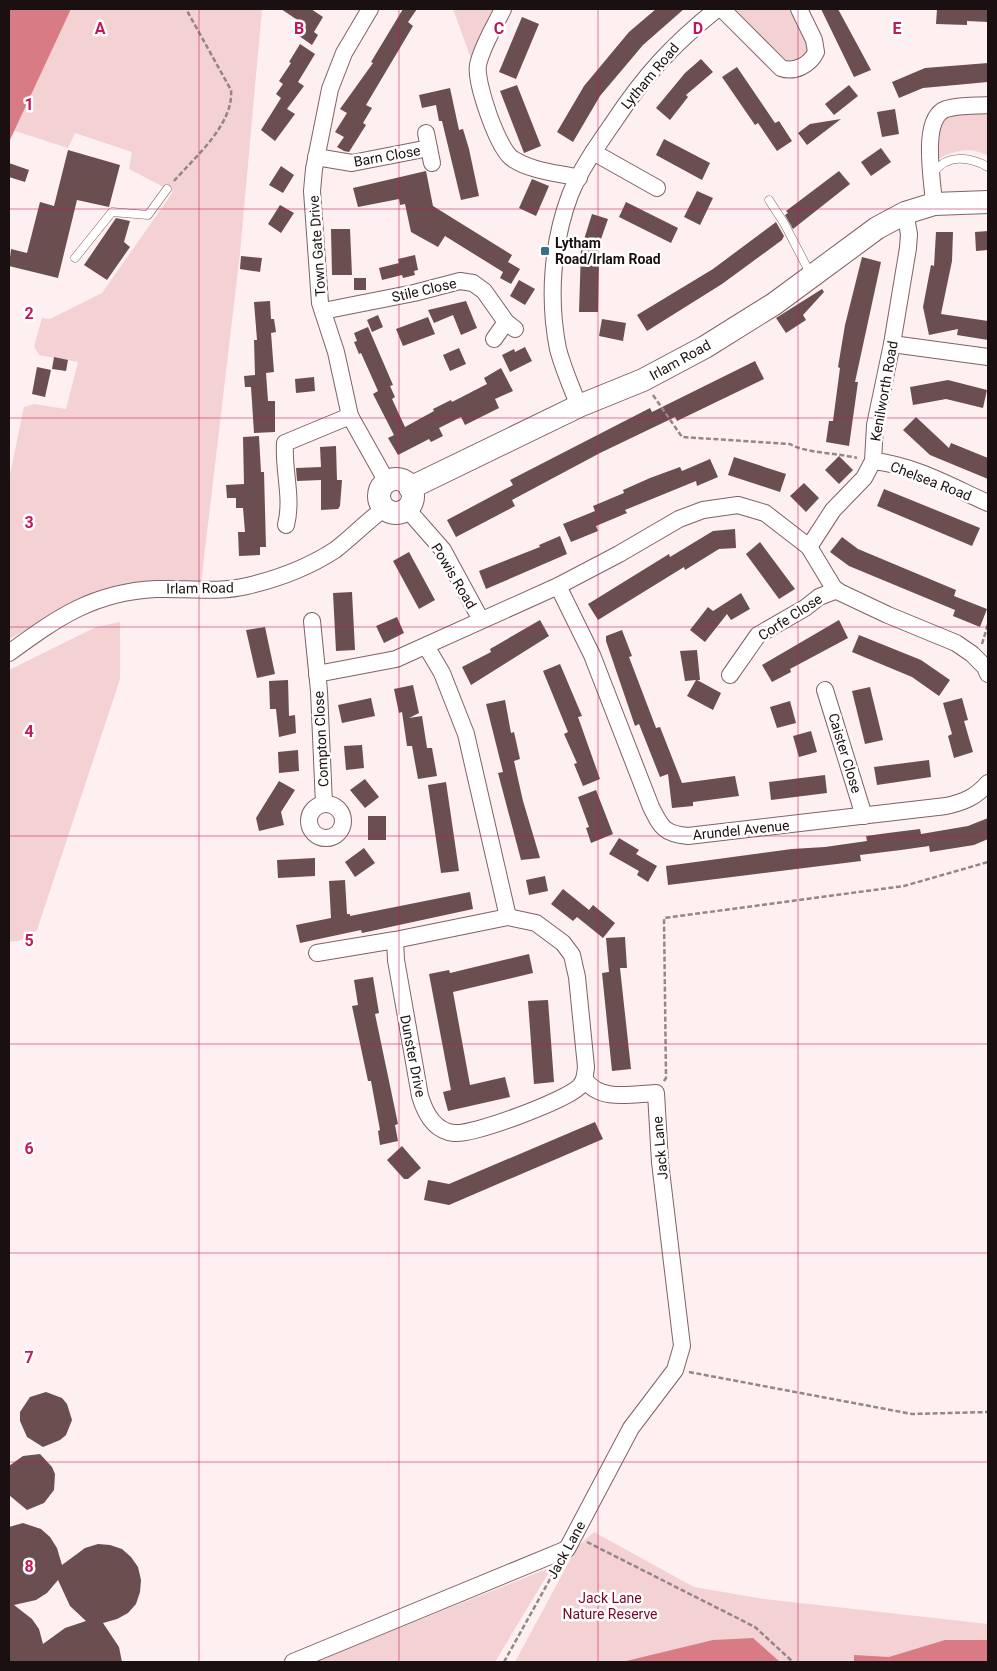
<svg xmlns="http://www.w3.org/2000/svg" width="997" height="1671" font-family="Roboto,sans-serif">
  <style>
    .green { fill: #f4d2d4 }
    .water { fill: #d97b85 }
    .building { fill: #6a4e50; fill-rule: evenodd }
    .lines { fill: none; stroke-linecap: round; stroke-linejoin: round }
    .lane-casing { stroke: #7f6264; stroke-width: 9 }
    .street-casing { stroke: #7f6264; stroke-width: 18 }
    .secondary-casing { stroke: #7f6264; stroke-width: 24 }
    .path { stroke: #938687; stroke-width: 2.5; stroke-dasharray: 5 2.5; stroke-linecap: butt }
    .lane { stroke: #fff; stroke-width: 8 }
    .street { stroke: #fff; stroke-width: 16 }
    .secondary { stroke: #fff; stroke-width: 22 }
    .grid { fill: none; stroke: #c2185b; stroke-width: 1; stroke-opacity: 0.55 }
    .poi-dot { fill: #337187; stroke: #fff; stroke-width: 2 }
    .labels { text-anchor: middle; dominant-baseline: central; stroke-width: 5; stroke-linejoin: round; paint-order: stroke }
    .street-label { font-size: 14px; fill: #1b1011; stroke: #fff }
    .poi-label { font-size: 14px; font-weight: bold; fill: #1b1011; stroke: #fff; text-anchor: start }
    .park-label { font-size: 14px; fill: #7c0428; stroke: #fff }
    .grid-label { font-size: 16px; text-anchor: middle; font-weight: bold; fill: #c2185b; stroke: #fff; stroke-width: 5; stroke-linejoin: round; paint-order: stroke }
  </style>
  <rect width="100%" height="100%" fill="#feeff0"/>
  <!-- green -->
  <g class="green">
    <path d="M71,9H262L240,253L200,592H162L59,613L9,639V479L24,407L34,404L66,409L78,362L39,355L34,346L42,318L50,319L102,293L173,192L129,169L132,152L75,133L68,148L12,130Z"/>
    <path d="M453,9H496L473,64Z"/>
    <path d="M734,9H792L808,46L807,51L794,61H783Z"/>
    <path d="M988,112V156C972,146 954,150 938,159L936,140L942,121L953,115Z"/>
    <path d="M120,622V679L37,930L22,940L9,942V670L96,627Z"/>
    <path d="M594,1532L694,1587L764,1599L988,1624V1662H515L577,1547Z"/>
    <path d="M552,1567L495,1662H314Z"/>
  </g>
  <!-- water -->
  <g class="water">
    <path d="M9,9H71L9,142Z"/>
    <path d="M753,1638L780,1662H622L713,1640Z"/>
    <path d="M945,1640H988V1662H854V1655L889,1657Z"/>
  </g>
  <!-- building -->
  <g class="building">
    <path d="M281,9H311L323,17L314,32L318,35L312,45L292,31L299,21Z"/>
    <path d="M403,9H417L408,22L413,26L366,105L372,108L363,123L366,125L349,152L344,151L337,147L344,137L335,132L347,113L340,109L373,63L371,62Z"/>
    <path d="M656,9H684L643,45L600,96L573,142L557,132L584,86L629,32Z"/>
    <path d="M821,9H838L871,70L854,77Z"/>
    <path d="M937,9H988V22L967,21V25L936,24Z"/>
    <path d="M522,17L539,24L516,79L499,72Z"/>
    <path d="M300,44L315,54L298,82L304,86L287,109L295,114L275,141L261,130L281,98L276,94L283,84L279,81L291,63L289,62Z"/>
    <path d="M701,59L713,72L686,95L688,97L670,120L656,108L685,73Z"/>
    <path d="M988,63V82L923,88L899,98L892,82L925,68Z"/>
    <path d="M737,67L775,123L779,121L792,141L777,151L758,123L755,125L722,77Z"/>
    <path d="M517,85L541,146L524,153L500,91Z"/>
    <path d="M849,85L858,96L834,115L825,104Z"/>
    <path d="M450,88L459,130L463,129L469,149L479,196L461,200L442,121H439L436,105L422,108L419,95Z"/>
    <path d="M895,109L899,134L882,137L877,112Z"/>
    <path d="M841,119L807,145L798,133L810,124Z"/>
    <path d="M664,139L710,163L702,180L656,155Z"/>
    <path d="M881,148L891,162L871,176L861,162Z"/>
    <path d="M68,150L120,165L109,207L77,200L58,278L9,266L11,249L27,253L40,202L54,206Z"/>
    <path d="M9,163L29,170L25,182L9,177Z"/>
    <path d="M281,166L294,175L283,193L269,185Z"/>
    <path d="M426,171L433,206L512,255L508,262L520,269L511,284L500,278L503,272L445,236L438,247L411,232L405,204L400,205L399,199L358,207L353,188Z"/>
    <path d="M839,171L850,184L793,229L785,215L788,213L786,211Z"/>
    <path d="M532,179L549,186L536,216L519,208Z"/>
    <path d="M697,191L713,198L700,225L684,217Z"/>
    <path d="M626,202L678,228L671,243L619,217Z"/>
    <path d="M280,205L294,213L281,233L268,224Z"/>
    <path d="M592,214L608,219L594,259H599L598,312H579L581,249Z"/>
    <path d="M116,218L130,221L124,242L130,247L107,280L84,265Z"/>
    <path d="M776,222L784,236L782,240L722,284L647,331L637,315L713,269Z"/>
    <path d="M331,229H350L352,275H332Z"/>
    <path d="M988,231V250L976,251L975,232Z"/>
    <path d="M936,232H953L952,261L941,314L988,321V340L957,335L958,329L929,335L923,307L931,265L934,266Z"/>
    <path d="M415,255L418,270L414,271L415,275L403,278L402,275L382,280L379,268L399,263L398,259Z"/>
    <path d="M241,256L262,258L260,272L240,269Z"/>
    <path d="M862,257L881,262L855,382H858L849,446L826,442L829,421H833L840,368L838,367L845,325Z"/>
    <rect x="354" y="278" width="12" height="12"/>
    <path d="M519,280L535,289L525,305L510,296Z"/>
    <path d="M822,289L824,292L803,315L806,320L786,333L776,318Z"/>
    <path d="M270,301L271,319H274L276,332L271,333L274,372L266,373L268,401H275V432L254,433L251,387H245L244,376L255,375L254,340H257L254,302Z"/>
    <path d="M466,301L477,328L461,335L453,315L434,323L428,310Z"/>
    <path d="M378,315L383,327L372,332L367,320Z"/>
    <path d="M428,317L435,334L403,346L396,329Z"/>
    <path d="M602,319L626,323L623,341L599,336Z"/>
    <path d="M368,327L393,385L390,386L395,397L392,399L405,427L434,411L433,409L451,400L452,402L487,384L484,378L501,368L513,391L495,399L499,408L465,425L461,417L439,428L443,436L431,442L429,439L398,455L388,438L394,435L373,394L378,391L361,353L359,354L354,342L357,341L354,333Z"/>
    <path d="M525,347L532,361L510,372L502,355L514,349L515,352Z"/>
    <path d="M459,348L466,364L450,371L443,355Z"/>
    <path d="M54,357L68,360L66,371L52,369Z"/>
    <path d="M755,361L764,379L677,421L675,417L600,453L512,500L515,506L456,537L447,520L513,485L510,480L650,408L652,412Z"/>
    <path d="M37,367L51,370L45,397L32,394Z"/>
    <path d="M314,377L315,391L296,393L295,379Z"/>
    <path d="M948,380L987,390L983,408L946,399L913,405L910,387Z"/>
    <path d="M916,417L949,448L951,443L988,458V479L930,455L903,430Z"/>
    <path d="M259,436L261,472H264L266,547H260V555L239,556L238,532H245L243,508H236V498H227L226,485L244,484L243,437Z"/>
    <path d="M336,446L337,480H342L340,506L338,509L321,510V480L297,481L296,468L321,467L320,447Z"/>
    <path d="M839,456L853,470L839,484L825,470Z"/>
    <path d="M734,457L786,474L780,492L728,475Z"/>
    <path d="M710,459L718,477L697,486L696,481L625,510L627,513L596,526L598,531L571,542L563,524L595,511L593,506L624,493L623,490L650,478L680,467L682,471Z"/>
    <path d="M804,483L819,498L806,512L790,496Z"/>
    <path d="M884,489L980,528L972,546L877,506Z"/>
    <path d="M735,529L736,548L719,549L685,570L684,567L598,620L588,604L669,554L670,557L713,531Z"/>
    <path d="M560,536L567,554L486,589L479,571L540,547L539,545Z"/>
    <path d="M842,537L858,549L956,590L954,596L987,609L980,627L953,616L955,610L849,566L830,552Z"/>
    <path d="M760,542L795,589L779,599L746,554Z"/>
    <path d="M409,552L435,600L419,609L393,561Z"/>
    <path d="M352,592L355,650L336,651L333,593Z"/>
    <path d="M741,593L750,609L731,620L727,614L705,642L690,630L708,607L713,611Z"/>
    <path d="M397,617L404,633L384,643L376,626Z"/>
    <path d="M540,620L549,636L471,685L462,667L491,652L490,649Z"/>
    <path d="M839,620L848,638L790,669L791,672L772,682L762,665Z"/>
    <path d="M265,627L275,674L257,678L246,630Z"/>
    <path d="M622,630L632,656L629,657L656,728L660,727L682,783L735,776L739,796L693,802V806L672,808L668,774L660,777L639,724L635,726L606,641V636Z"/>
    <path d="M859,635L921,660L950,680L939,696L912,677L852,652Z"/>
    <path d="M697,650L700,680H697L721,693L713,710L687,696L696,680L685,681L680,651Z"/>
    <path d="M560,664L582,716L578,717L600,779L583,786L574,764L577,763L564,734L568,732L543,671Z"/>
    <path d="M288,680L289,716L295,715L296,733L279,737L276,709H270L269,681Z"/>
    <path d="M413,685L419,713L409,718L422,716L427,748H432L437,776L418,779L412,746H407L402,712L399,713L394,689Z"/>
    <path d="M870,687L883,740L865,744L852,691Z"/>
    <path d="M371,698L375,716L342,723L338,705Z"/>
    <path d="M962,698L968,720L964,721L973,752L954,758L948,736L952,734L943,703Z"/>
    <path d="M505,700L511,733L514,732L520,759L514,761L523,801L540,858L521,860L498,773L503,772L486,704Z"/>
    <path d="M790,701L796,723L777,728L770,707Z"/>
    <path d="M811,731L817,752L799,757L793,736Z"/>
    <path d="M362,745L364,768L346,770L344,746Z"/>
    <path d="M298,750L299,771L279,773L278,752Z"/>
    <path d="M929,760L931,777L877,785L874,767Z"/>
    <path d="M825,775L827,793L771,800L769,782Z"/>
    <path d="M365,779L379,797L365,808L350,790Z"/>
    <path d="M279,781L295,790L281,812L284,825L259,831L256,818Z"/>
    <path d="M446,782L459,871L441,873L428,785Z"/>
    <path d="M596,790L613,834L591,843L586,828L589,827L578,797Z"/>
    <rect x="368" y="816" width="18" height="24"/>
    <path d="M988,818V839L974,845L930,852L929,846L901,850L860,855L861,861L668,885L666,866L792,849L825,847L867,841L866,836L888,833L920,829L921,834L968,826Z"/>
    <path d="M619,838L639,850L636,854L657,866L648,882L637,875L639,871L609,854Z"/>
    <path d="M364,848L375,863L355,877L345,862Z"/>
    <path d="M315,858V876L278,878L277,860Z"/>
    <path d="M545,876L548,891L529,895L526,880Z"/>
    <path d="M345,880L347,914H350V916L470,892L473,909L362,933L361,930L300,943L296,925L331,918L329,881Z"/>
    <path d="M563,889L589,910L593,905L615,923L603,938L577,917L573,921L551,904Z"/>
    <path d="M625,937L627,968H620L631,1069L612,1071L602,973L609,972L606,938Z"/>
    <path d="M529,954L533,973L453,992L470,1085L505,1077L510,1097L448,1111L443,1092L451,1090L429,974L449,970L450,973Z"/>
    <path d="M373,977L379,1013L375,1014L398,1124L395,1125L398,1141L380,1145L378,1131L380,1130L371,1081H368L352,1006L358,1005L354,980Z"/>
    <path d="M548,1000L554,1082L534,1084L528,1001Z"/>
    <path d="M595,1122L603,1139L449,1205L424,1200L428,1180L449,1184Z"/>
    <path d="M402,1146L421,1168L408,1179H404L387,1160Z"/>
    <path d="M46,1392L62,1398L67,1404L72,1420L66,1435L60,1440L43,1447L27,1437L20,1421V1412L30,1397Z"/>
    <path d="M40,1454L52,1467L55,1474L54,1490L44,1503L27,1510L9,1495V1466L23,1456Z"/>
    <path d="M23,1523L41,1529L50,1537L57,1548L62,1565L85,1548L98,1544L110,1545L122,1549L131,1557L138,1567L141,1580L140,1592L136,1604L128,1613L117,1619L103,1623L119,1647L122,1662H9V1527ZM58,1580L70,1606L86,1621L65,1628L43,1644L39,1629L32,1619L14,1605L36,1600L47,1593Z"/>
  </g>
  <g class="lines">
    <!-- lane casing -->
    <g class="lane-casing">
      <g id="lane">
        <path d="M933,174C946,153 970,157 988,167"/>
        <path d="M769,200L784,223L811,275"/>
        <path d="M75,258L112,212L148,215L167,189"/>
      </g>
    </g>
    <!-- street casing -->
    <g class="street-casing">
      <g id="street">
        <path d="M370,9L344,53L330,89L314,169L312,191L320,303L336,352L350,416L387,482"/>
        <path d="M503,9C495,26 482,46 478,65C475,82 498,150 513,159C531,171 558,173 579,178"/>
        <path d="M722,9L781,68C794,73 810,65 816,52L814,40L799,9"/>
        <path d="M426,133L432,163"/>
        <path d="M593,152L657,188"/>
        <path d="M316,157L352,163L429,148"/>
        <path d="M934,204C933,182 920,118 946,109C959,105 974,106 988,105"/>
        <path d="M323,311L414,293L460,281L473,283L484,291L506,322L515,329"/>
        <path d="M494,339L506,322"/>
        <path d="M892,344L988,357"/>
        <path d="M579,406C571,387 563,368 558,349C548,299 552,243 570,195C580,170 597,146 613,123C644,76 672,45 717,9"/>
        <path d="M873,461C914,465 952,487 988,503"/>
        <path d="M407,509L443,550L481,620"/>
        <path d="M286,525C293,497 283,471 285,443L350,416"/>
        <path d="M809,547L833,510L864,478L873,461L875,425L892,344L908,248L909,234L905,213"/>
        <path d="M558,586L592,655L651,807C661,827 664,834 688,836L946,806C964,802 976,797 988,783"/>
        <path d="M312,621L319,691L324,804"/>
        <path d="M426,646L442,673L466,734L508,917"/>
        <path d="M9,653C57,618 93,592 156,589C186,588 218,593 247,586C277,579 309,567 335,550C352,537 367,521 385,508"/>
        <path d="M317,674L396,659L558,586L619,554L679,519L703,510L738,505L765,513L809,547L835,590L888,615L956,643L972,654L985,667L988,674"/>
        <path d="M730,675L758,635L805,608L819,597L837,590"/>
        <path d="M825,690L864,816"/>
        <circle cx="326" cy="821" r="17"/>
        <path d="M317,953L395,940L508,917L536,923L563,943L572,955L577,977L586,1067C585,1075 585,1081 579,1087C564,1101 474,1135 454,1133C434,1131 425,1113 420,1096L396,960L395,940"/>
        <path d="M293,1662L567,1549L631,1428L675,1370L682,1346L660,1162L656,1093C631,1094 601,1102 585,1080"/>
      </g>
    </g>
    <!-- secondary casing -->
    <g class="secondary-casing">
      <g id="secondary">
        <circle cx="396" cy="496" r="17"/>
        <path d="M410,488L579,406L643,380L705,347L774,304L877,228L905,213L934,204L988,202"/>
      </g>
    </g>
    <!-- path -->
    <g class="path">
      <path d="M174,181C195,157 234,124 231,90L186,9"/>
      <path d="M653,395L682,437L790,444C804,453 838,453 857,458"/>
      <path d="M982,644L988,624"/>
      <path d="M664,1081L666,1078L664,918L904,886L988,862"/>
      <path d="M689,1372L912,1414L988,1412"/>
      <path d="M587,1542L755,1627L793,1662"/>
      <path d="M504,1662L554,1572"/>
    </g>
    <!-- lane -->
    <use href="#lane" class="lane"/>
    <!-- street -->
    <use href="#street" class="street"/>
    <!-- secondary -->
    <use href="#secondary" class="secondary"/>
  </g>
  <!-- grid -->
  <path class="grid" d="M199,9V1662M399,9V1662M598,9V1662M798,9V1662M9,209H988M9,418H988M9,627H988M9,836H988M9,1044H988M9,1253H988M9,1462H988"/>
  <!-- markers -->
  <rect class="poi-dot" x="540" y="246" width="10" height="10" rx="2.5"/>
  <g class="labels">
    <!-- street labels -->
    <g class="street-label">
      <text transform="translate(650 76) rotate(-50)">Lytham Road</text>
      <text transform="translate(387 156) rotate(-10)">Barn Close</text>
      <text transform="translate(317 246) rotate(-94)">Town Gate Drive</text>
      <text transform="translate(424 290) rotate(-13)">Stile Close</text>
      <text transform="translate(680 360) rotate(-29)">Irlam Road</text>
      <text transform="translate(884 391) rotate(-80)">Kenilworth Road</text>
      <text transform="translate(931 481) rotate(21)">Chelsea Road</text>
      <text transform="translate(454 576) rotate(59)">Powis Road</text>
      <text transform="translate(200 588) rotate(-1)">Irlam Road</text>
      <text transform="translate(790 617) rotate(-33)">Corfe Close</text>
      <text transform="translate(321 739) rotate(-93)">Compton Close</text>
      <text transform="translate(845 753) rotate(73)">Caister Close</text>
      <text transform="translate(741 830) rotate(-6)">Arundel Avenue</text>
      <text transform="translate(413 1056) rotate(79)">Dunster Drive</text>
      <text transform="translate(660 1148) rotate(-95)">Jack Lane</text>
      <text transform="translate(566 1550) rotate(-61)">Jack Lane</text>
    </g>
    <!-- poi labels -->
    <g class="poi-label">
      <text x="555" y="243">Lytham<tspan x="555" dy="16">Road/Irlam Road</tspan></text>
    </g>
    <!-- park labels -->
    <g class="park-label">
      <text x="610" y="1598">Jack Lane<tspan x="610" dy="16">Nature Reserve</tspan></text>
    </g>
  </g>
  <g class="grid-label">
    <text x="100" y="34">A</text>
    <text x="299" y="34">B</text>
    <text x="499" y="34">C</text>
    <text x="698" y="34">D</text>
    <text x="897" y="34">E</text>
    <text x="29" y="110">1</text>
    <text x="29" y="319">2</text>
    <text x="29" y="528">3</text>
    <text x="29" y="737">4</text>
    <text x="29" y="946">5</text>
    <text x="29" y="1154">6</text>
    <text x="29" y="1363">7</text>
    <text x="29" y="1572">8</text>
  </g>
  <!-- border -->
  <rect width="997" height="1671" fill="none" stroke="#1b1011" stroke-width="20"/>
</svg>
